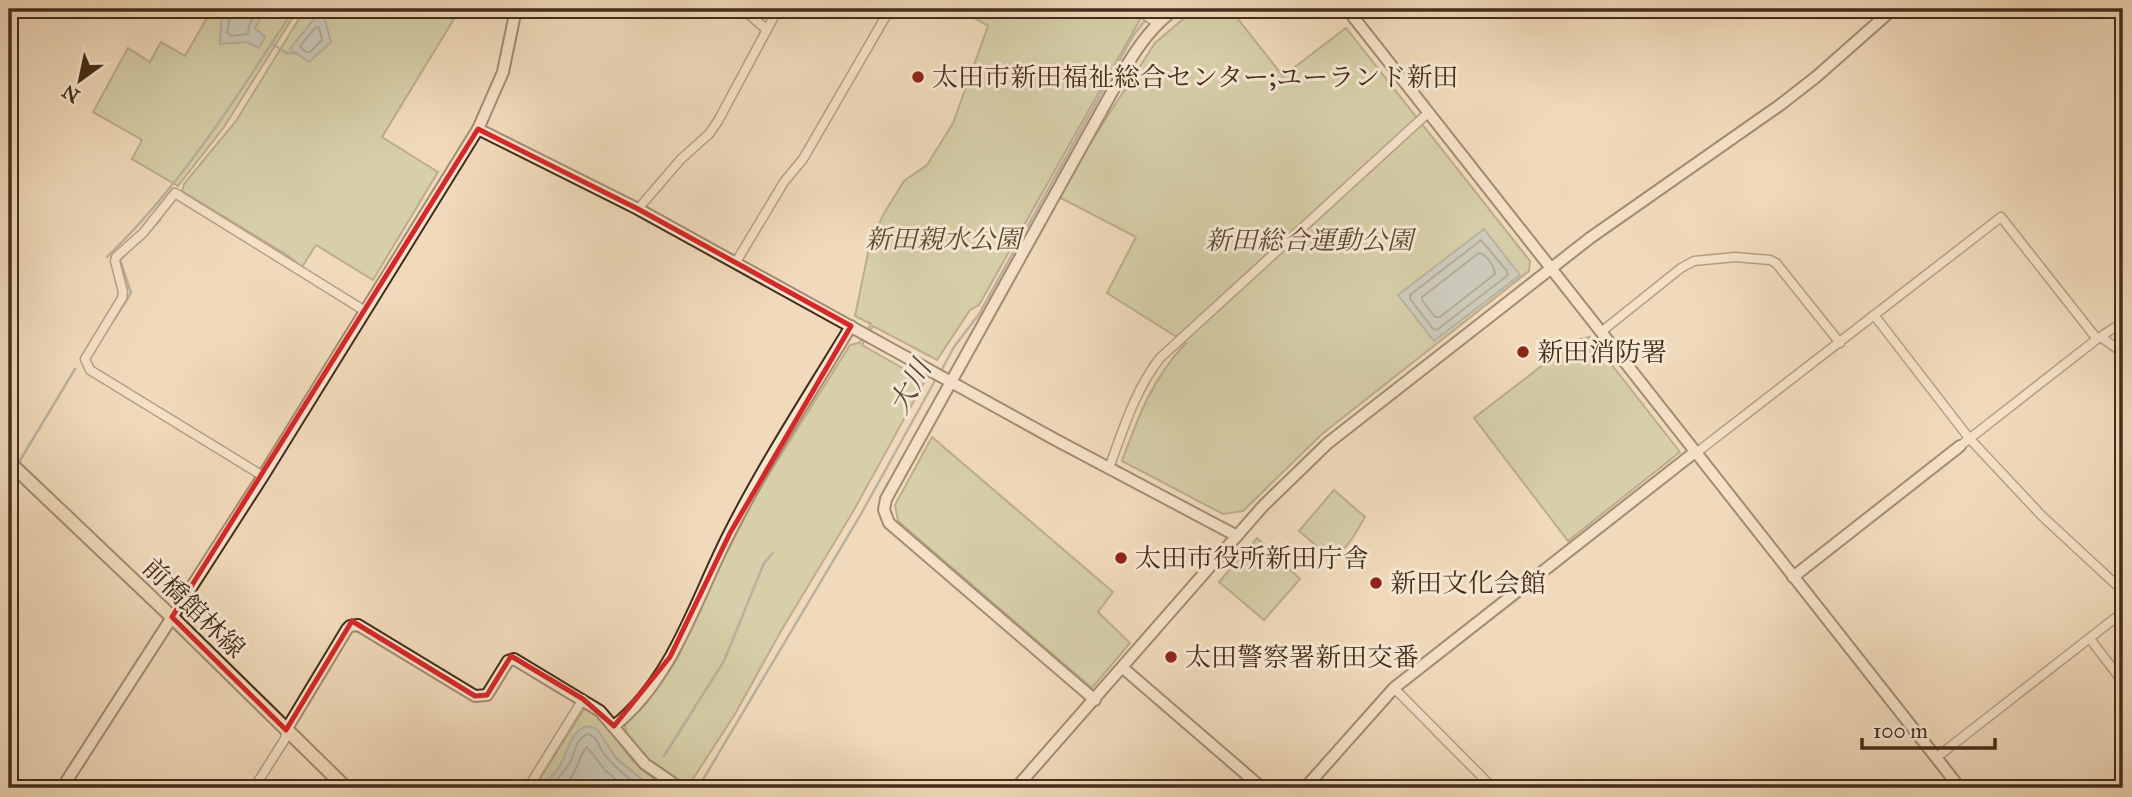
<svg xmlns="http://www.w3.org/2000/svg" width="2132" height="797" font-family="'IM FELL Great Primer','Noto Serif JP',serif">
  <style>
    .green { fill: #b7c093; stroke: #7e7656; stroke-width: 2 }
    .water { fill: #a0b8bc; stroke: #7b807a; stroke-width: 2 }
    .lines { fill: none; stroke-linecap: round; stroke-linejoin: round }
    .shore { stroke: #72726a; stroke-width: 2 }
    .stream { stroke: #7b807a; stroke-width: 2.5 }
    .street-casing { stroke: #6f5841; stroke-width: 11 }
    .secondary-casing { stroke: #442d18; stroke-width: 14 }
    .primary-casing { stroke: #442d18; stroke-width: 16 }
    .street { stroke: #f6e7d3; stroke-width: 8 }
    .secondary { stroke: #f6e7d3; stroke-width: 10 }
    .primary { stroke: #f1dabb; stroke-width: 12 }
    .marked { fill: none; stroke: #d62828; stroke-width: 5; stroke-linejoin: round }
    .poi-dot { fill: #8f2418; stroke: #f6e7d3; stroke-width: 2.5 }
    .labels { text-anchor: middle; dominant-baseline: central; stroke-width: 6; stroke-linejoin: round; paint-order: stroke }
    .poi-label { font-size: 26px; fill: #442d18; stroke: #f6e7d3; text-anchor: start }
    .park-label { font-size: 26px; font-style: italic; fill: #5b4a31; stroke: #f6e7d3 }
    .street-label { font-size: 26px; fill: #442d18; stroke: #f6e7d3 }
    .water-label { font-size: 28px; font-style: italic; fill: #564939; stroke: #f6e7d3 }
  </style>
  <rect width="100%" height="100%" fill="#f1dabb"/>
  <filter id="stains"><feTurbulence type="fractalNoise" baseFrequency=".00286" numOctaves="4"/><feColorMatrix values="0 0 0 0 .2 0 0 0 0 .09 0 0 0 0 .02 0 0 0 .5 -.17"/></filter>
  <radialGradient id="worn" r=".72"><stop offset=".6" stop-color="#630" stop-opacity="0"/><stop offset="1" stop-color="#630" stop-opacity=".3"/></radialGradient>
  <!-- green -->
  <g class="green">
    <path d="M212,9H298L224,127L178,186L132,159L142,140L93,112L128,48L150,62L161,42L185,56Z"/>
    <path d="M305,9H460L382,137L438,172L373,280L316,245L302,267L290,257L182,191L184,184L236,121Z"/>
    <path d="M959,9H1128L1142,16L979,305L970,310L937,360L873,326L862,345L925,381L854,510L781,631L735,714L689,785L683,788L685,785C667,773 624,749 625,724L645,705L677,659L717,572L757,493L850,345L859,343L871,324L855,316L869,248L883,215L904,181L927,165L953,123L988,26Z"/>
    <path d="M1195,9H1230L1283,76L1346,28L1530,261L1529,271L1322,434L1243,511L1223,514L1122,461C1138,417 1153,377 1186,343L1107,293L1136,237L1059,197L1089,145L1155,43Z"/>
    <path d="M1590,337L1680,452L1568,541L1474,418L1574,341Z"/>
    <path d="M932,437L1113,592L1098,612L1130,643L1092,688L898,521L895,505Z"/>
    <path d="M1334,490L1365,517L1352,539L1334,561L1299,531Z"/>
    <path d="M1257,538L1300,579L1264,620L1219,582Z"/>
    <path d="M584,709C606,714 619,745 633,761C643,772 656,780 668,788H534Z"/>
  </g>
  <!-- water -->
  <g class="water">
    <path d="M227,9H265L255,28L265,37L259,48L247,42L220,44L221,21Z"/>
    <path d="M322,9L331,42L309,62L290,49Z"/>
    <path d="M1484,229L1520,275L1434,341L1398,295Z"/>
    <path d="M587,726L597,729L617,759L653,788H542C547,780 554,775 559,767C569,752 568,733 587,726Z"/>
  </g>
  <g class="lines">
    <!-- shore -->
    <g class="shore">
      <path d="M232,9L227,32L231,36L248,34L249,25L258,9"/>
      <path d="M319,27L322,40L310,52H306L301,48V45L315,28Z"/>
      <path d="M1481,240L1507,271L1508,275L1438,329L1434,330L1410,299V295Z"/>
      <path d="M1479,253C1486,254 1495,267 1495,274L1440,317H1435L1422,300V297Z"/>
      <path d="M550,788C556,779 565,772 571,761C576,751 575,739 588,734C598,737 598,746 604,754C614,767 628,778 641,788"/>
      <path d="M561,788C578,776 577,757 587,747L605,770L626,788"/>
    </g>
    <!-- stream -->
    <g class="stream">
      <path d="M273,44L286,53H295"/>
      <path d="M107,257C182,185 238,95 294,9"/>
      <path d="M114,320L131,293L120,260L160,220"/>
      <path d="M941,371L954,347L979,314L1133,36L1143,23L1159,9"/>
      <path d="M19,462L75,369"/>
      <path d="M664,756L724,661L764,563L773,553"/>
      <path d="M698,788L861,514L937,377"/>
    </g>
    <!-- street casing -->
    <g class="street-casing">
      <g id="street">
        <path d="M743,9L767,30"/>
        <path d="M1136,9L1157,23"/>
        <path d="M638,209L681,159L709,134L718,121L778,9"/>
        <path d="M736,262L784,182L803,159L890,9"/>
        <path d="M1874,315L1969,438L2042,516L2123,591"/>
        <path d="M1601,332L1681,268L1694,261L1735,257L1770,260L1776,263L1840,343"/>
        <path d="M2101,337L2123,353"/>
        <path d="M1960,446L2097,339L2123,322"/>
        <path d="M1696,453L2001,217L2097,339"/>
        <path d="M1109,468C1123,430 1135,390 1160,358L1429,112"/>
        <path d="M263,476L90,370L85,359L122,298L123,292L115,261L116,257L143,233L175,193L365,311"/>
        <path d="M2090,639L2123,682"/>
        <path d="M1394,688L1493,788"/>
        <path d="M1937,757L2123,612"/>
        <path d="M254,788L285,739L286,730"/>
        <path d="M528,788L583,699"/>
      </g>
    </g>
    <!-- secondary casing -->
    <g class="secondary-casing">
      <g id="secondary">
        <path d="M1347,9L1960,788"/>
        <path d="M478,129L638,209L1056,440L1237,536"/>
        <path d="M1793,577L1960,446"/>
        <path d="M1123,668L1262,788"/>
        <path d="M1095,700L889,523L884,510L886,499L1127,65C1141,42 1154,25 1175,9"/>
        <path d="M614,726C674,678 696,598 730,532C766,461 810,394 851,326"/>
        <path d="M286,730L347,629L350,626L358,625L475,696L487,695L508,661L514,659L600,711L645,764L680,788"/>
        <path d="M62,788L263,476L478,129L503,72L516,9"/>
        <path d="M1016,788L1264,505L1328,443L1590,238L1780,105L1816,77L1893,9"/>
        <path d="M1305,788L1394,688L1695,452"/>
      </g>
    </g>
    <!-- primary casing -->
    <g class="primary-casing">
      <path id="primary" d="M9,462L172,617L346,788"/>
    </g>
    <!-- street -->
    <use href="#street" class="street"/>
    <!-- secondary -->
    <use href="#secondary" class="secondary"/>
    <!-- primary -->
    <use href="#primary" class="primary"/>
  </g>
  <!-- marked area -->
  <path d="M0 0H2132V797H0ZM478,129L638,209L851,326L730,533L670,657L614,726L583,699L511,656L487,695L475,696L352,621L286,730L172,617Z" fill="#f1dabb" fill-opacity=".55" fill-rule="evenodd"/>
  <path class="marked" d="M478,129L638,209L851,326L730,533L670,657L614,726L583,699L511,656L487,695L475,696L352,621L286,730L172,617Z"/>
  <!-- markers -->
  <g class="poi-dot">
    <circle cx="918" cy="77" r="7"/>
    <circle cx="1523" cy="352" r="7"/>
    <circle cx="1121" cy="558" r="7"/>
    <circle cx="1376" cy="583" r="7"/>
    <circle cx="1171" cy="657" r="7"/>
  </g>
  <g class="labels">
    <!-- poi labels -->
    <g class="poi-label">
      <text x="932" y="77">太田市新田福祉総合センター;ユーランド新田</text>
      <text x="1537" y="352">新田消防署</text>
      <text x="1135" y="558">太田市役所新田庁舎</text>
      <text x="1390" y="583">新田文化会館</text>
      <text x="1185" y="657">太田警察署新田交番</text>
    </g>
    <!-- park labels -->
    <g class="park-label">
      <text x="943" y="239">新田親水公園</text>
      <text x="1309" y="240">新田総合運動公園</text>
    </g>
    <!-- street labels -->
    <g class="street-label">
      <text transform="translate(194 608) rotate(44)">前橋館林線</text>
    </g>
    <!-- water labels -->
    <g class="water-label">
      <text transform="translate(910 387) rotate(-61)">大川</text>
    </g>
  </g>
  <!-- margin -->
  <rect width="2132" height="797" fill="none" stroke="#f1dabb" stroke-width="35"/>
  <rect x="10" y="10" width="2111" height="776" fill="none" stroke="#442d18" stroke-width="3.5"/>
  <rect x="18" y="18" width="2097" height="762" fill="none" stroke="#442d18" stroke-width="2"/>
  <!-- north arrow -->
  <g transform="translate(80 80) rotate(213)" stroke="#f6e7d3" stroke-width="5" paint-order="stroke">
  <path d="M0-5L12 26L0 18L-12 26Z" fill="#442d18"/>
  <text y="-10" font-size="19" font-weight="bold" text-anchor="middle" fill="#442d18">N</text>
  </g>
  <!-- scale -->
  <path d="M1862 738v10h133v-10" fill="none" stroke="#442d18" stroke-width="3.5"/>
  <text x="1873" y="738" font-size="21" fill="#442d18" stroke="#f6e7d3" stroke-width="5" paint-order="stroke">100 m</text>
  <rect width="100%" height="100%" filter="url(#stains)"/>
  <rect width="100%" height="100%" fill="url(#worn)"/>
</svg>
